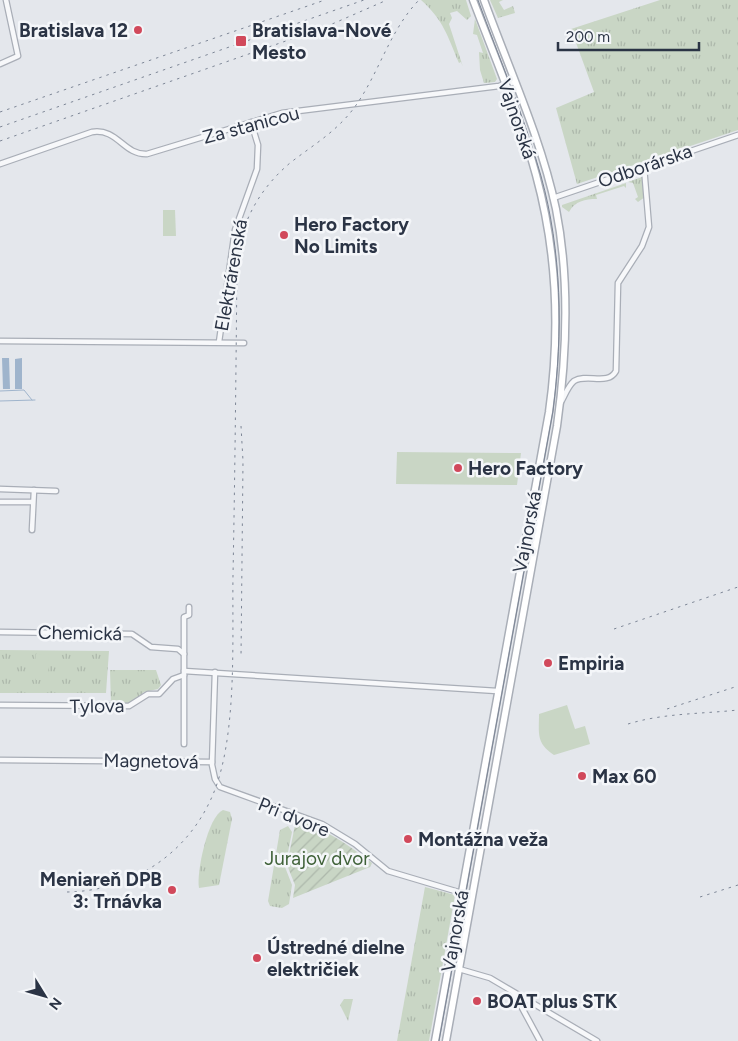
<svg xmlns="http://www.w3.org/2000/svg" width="738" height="1041" font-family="Figtree,sans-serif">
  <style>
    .grass { fill: url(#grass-tufts) }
    .garden { fill: url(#garden-furrows) }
    .pitch { fill: #c9d6c5 }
    .water { fill: #9fb4cc }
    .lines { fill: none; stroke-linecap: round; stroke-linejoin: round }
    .stream { stroke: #9fb4cc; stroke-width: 1 }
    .street-casing { stroke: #a9aeb7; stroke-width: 7 }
    .secondary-casing { stroke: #a9aeb7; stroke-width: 9 }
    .street { stroke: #f7f8fa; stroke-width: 4.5 }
    .secondary { stroke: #fff; stroke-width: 6 }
    .tram { stroke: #7d8696; stroke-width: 1 }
    .rail { stroke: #7d8696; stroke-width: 1; stroke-dasharray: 2.5 5; stroke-linecap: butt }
    .poi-dot { fill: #d1495b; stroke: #f4f6f9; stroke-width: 2 }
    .labels { text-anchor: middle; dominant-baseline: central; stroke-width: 5; stroke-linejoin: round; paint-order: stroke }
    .poi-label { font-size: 19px; font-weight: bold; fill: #2b3445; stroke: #f4f6f9; text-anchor: start }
    .street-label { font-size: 19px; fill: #2b3445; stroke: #f4f6f9 }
    .park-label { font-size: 19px; fill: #3f6138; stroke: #f4f6f9 }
  </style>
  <defs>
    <pattern id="grass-tufts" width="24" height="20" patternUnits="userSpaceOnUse" patternTransform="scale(1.25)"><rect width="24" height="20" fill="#c9d6c5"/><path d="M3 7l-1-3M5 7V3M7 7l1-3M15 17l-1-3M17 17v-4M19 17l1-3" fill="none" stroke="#adb8ab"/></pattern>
    <pattern id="garden-furrows" width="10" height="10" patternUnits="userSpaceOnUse" patternTransform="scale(1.25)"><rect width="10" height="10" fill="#c9d6c5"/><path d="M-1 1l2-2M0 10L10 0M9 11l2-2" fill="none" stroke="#adb8ab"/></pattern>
  </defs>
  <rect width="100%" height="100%" fill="#e4e7ec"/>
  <!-- grass -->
  <g class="grass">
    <path d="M421,0H466L471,16L467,20L457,11L450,13L452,18L449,24L463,67L461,62L459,63C447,35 444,21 421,0Z"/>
    <path d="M490,0H503L499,2L504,10L513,6L515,13L498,18Z"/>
    <path d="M660,0H738V130L577,184L556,108L594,92L571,29Z"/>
    <path d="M475,19L497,79L495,82L484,83L480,70L479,52L483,53L477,35L473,34Z"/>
    <path d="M642,177L645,197L638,202L635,199L638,197L633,183L628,182Z"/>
    <path d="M626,183V188L624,186L596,195L597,199C585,199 575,201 569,212L562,207V205Z"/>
    <path d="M0,650L109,651L106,693H0Z"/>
    <path d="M110,670H156L161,685L158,689L144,692L129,704L111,705Z"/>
    <path d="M223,810L230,812L232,819L219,885L199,888C196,873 208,816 223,810Z"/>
    <path d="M288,826L292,832L285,867L292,885L289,904L282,908L270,906L268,901L280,830Z"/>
    <path d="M425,887L455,895L429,1041H397Z"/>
    <path d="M344,999H353L348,1021L340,1005Z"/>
  </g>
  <!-- garden -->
  <path class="garden" d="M296,820C325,828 348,845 372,863L370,867L293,898L295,885L287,865Z"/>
  <!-- pitch -->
  <g class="pitch">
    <path d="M163,210H175L176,236H163Z"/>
    <path d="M397,452L521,453L517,485L396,484Z"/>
    <path d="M36,654L49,655L48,680H36Z"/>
    <path d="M567,705L575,729L585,726L590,744L554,755C536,743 539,734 539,714Z"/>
  </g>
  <!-- water -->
  <g class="water">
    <path d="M2,358H9L10,389H3Z"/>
    <path d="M22,358V389H15V359Z"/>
  </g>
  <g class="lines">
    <!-- stream -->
    <g class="stream">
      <path d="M0,391L24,390L32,400"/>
      <path d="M0,401L35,400"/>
    </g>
    <!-- street casing -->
    <g class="street-casing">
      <g id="street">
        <path d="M0,64L18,56L6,0"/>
        <path d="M0,164L92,132C118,128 123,155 147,154L282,113L499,86L515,82"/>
        <path d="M553,198L738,135"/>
        <path d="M0,341L244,343"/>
        <path d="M219,342L235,230L257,169L258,145L251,122"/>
        <path d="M561,402C565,395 568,386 574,381C587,373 608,386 616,371L618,283L642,246L649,227L644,167"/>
        <path d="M0,489L56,491"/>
        <path d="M0,502H32"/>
        <path d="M32,530L34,490"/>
        <path d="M0,632L132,634L151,647L178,649L184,654"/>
        <path d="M184,671L497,691"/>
        <path d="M215,672L212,765L215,779L220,787L322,824L355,844L388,871L472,896"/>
        <path d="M0,705L129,706L148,694H159L173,679L184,675"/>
        <path d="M184,744V617L189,615V607"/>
        <path d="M0,760L212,762"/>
        <path d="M459,969L490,978L597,1041"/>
        <path d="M514,993L540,1041"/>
      </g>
    </g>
    <!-- secondary casing -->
    <g class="secondary-casing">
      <g id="secondary">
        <path d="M435,1041L549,412C560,334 557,252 536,175C520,116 495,58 473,0"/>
        <path d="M446,1041L557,426C567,354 570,280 556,209C541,138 509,69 484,0"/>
      </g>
    </g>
    <!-- street -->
    <use href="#street" class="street"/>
    <!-- secondary -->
    <use href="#secondary" class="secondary"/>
    <!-- tram -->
    <path class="tram" d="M439,1041L553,411C563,332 562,252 541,176C524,116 499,58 478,0"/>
    <!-- rail -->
    <g class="rail">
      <path d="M0,112L325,0"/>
      <path d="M0,127L364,0"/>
      <path d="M0,141L323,28L387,0"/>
      <path d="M241,426L243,461L241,658"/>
      <path d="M614,629L738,587"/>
      <path d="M667,709L738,686"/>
      <path d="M628,724C664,713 701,714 738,710"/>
      <path d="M67,892C130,891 185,856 211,799C238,741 232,639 233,575C235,472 236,368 237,265C239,225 259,189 290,163C313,145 336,132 354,108C379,74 389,31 419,0"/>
      <path d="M700,897L738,885"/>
    </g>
  </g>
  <!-- markers -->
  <g class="poi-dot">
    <circle cx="138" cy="30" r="5"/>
    <rect x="235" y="35" width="12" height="12" rx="2.5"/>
    <circle cx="284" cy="235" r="5"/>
    <circle cx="458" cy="468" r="5"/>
    <circle cx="548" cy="663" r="5"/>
    <circle cx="582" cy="776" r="5"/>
    <circle cx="408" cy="839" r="5"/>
    <circle cx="172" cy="890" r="5"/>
    <circle cx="257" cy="958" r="5"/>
    <circle cx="477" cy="1001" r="5"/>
  </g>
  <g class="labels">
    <!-- poi labels -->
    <g class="poi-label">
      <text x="128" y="30" text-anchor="end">Bratislava 12</text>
      <text x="252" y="30">Bratislava-Nové<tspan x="252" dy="22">Mesto</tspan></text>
      <text x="294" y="224">Hero Factory<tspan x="294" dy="22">No Limits</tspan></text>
      <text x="468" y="468">Hero Factory</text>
      <text x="558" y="663">Empiria</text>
      <text x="592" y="776">Max 60</text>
      <text x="418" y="839">Montážna veža</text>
      <text x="162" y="879" text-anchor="end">Meniareň DPB<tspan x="162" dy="22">3: Trnávka</tspan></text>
      <text x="267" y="947">Ústredné dielne<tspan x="267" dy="22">električiek</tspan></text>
      <text x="487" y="1001">BOAT plus STK</text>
    </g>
    <!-- street labels -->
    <g class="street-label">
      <text transform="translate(517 119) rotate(71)">Vajnorská</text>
      <text transform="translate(251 125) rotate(-15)">Za stanicou</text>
      <text transform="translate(645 166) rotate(-19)">Odborárska</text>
      <text transform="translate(231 275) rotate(-80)">Elektrárenská</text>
      <text transform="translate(527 532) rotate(-79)">Vajnorská</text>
      <text transform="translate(80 633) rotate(1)">Chemická</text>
      <text transform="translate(97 706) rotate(-1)">Tylova</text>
      <text transform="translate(151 761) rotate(1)">Magnetová</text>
      <text transform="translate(294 817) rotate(22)">Pri dvore</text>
      <text transform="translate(455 931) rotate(-80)">Vajnorská</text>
    </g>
    <!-- park labels -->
    <g class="park-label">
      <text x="317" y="858">Jurajov dvor</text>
    </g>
  </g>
  <!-- north arrow -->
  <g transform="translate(45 996) rotate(127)" stroke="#f4f6f9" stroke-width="4" paint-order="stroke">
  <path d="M0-4L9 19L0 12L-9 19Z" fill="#2b3445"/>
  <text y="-8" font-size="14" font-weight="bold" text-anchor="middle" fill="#2b3445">N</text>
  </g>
  <!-- scale -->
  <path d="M558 42v8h141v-8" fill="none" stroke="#2b3445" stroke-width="2.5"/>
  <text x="566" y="42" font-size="15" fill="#2b3445" stroke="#f4f6f9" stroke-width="4" paint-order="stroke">200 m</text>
</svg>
